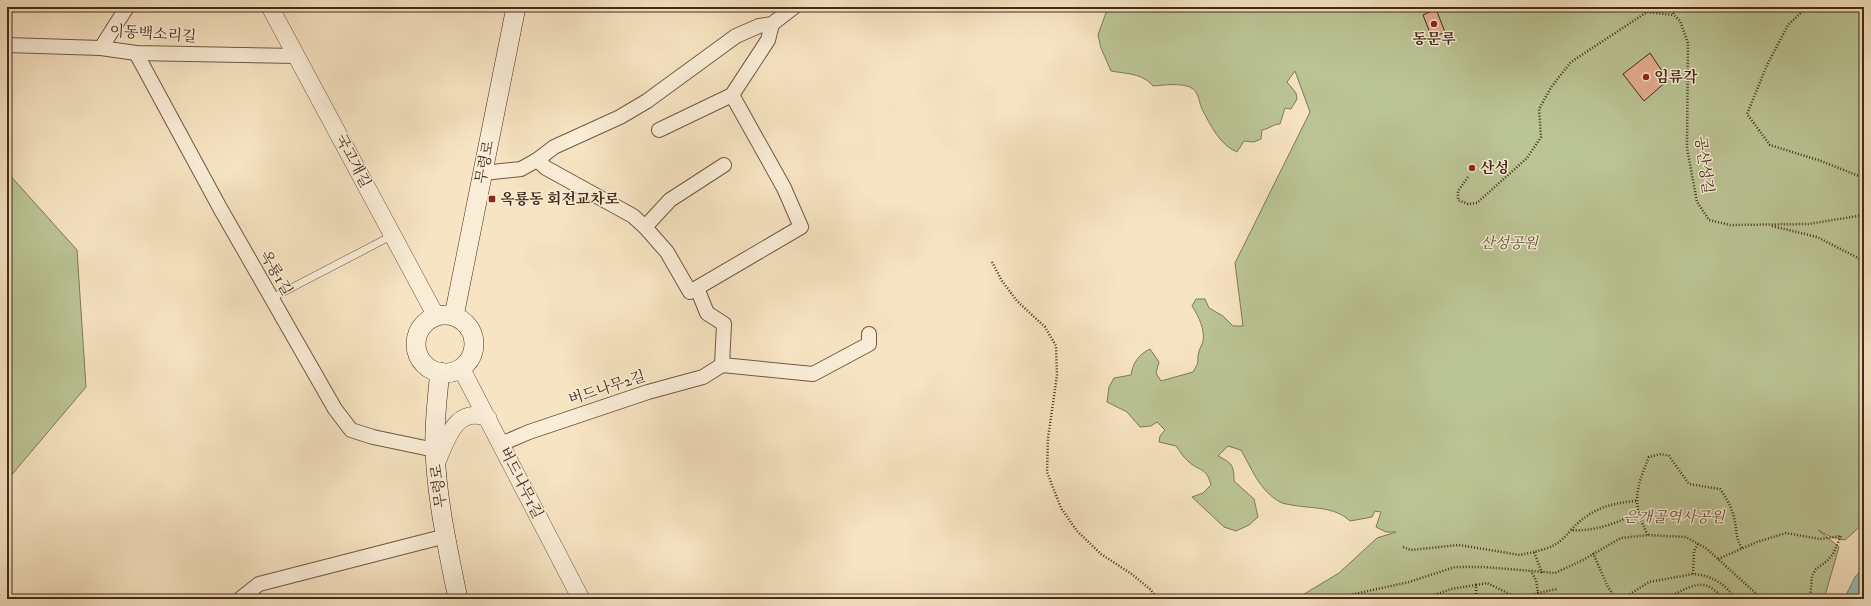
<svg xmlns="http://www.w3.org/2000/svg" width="1871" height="606" font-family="'IM FELL DW Pica','Noto Serif KR',serif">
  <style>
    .green { fill: #bbc494; stroke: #7f7858 }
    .water { fill: #9dbfb1; stroke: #798475 }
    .building { fill: #e5ad91; stroke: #432b1b }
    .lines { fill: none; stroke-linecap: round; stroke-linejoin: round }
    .service-casing { stroke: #705945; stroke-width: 8 }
    .minor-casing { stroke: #705945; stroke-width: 16 }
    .tertiary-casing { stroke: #705945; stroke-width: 18 }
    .secondary-casing { stroke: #432b1b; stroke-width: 20 }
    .path { stroke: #432b1b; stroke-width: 2.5; stroke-dasharray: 1 2; stroke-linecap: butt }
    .service { stroke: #faedd7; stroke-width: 7 }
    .minor { stroke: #faedd7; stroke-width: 14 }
    .tertiary { stroke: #faedd7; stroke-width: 17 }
    .secondary { stroke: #faedd7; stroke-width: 19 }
    .poi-dot { fill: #8f2418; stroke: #faedd7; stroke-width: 1.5 }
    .labels { text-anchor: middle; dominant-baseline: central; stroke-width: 3; stroke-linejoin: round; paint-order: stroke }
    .street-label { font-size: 15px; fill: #432b1b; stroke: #faedd7 }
    .poi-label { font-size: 15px; font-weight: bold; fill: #432b1b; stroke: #faedd7; text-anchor: start }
    .park-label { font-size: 15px; font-style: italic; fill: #615139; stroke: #faedd7 }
  </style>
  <rect width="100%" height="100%" fill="#f7e4c2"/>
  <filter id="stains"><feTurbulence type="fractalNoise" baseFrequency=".005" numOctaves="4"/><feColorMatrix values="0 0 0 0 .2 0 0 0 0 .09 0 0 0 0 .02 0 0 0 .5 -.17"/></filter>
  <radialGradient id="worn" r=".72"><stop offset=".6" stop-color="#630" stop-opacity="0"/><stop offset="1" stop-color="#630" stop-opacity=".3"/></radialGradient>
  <!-- green -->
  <g class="green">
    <path d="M1108,7H1864V523L1845,540L1831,537L1818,530L1839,547L1824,599H1296L1339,573L1377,538L1396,532H1386L1376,527L1381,512L1375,511L1372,517L1350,521C1334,506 1313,509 1292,505C1288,504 1283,504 1280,502C1259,490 1252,469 1241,450L1228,446L1218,456C1232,463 1234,465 1234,481L1254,499L1258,517L1249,525L1236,531L1224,527L1192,497L1203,493L1211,485C1206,466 1199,472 1188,461C1183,457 1180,451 1176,446L1159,442L1160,436L1165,430L1157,422L1151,426L1140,427L1127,412L1107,402L1109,387L1114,378L1131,375C1133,363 1138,355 1150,349L1159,362L1156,373L1161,381L1193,372C1201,360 1196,362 1199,351C1200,348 1202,345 1203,342C1205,329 1199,317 1192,306L1196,299H1205L1209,308L1223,316L1233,326H1243L1235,263L1310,112L1295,71L1287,82L1296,93L1297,99L1291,109L1285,108L1280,124C1273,124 1269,129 1262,130L1261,139L1254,142L1244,141L1237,152C1220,145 1211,126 1203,111C1198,102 1200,92 1190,87C1179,83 1165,85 1153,86C1142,73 1127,74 1111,71L1101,48L1098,35Z"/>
    <path d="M7,172L77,250L86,387L9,478L7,479Z"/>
  </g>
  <!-- water -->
  <path class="water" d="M1864,567V599H1844L1855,577Z"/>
  <!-- building -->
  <g class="building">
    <path d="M1436,9L1445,32L1432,38L1423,15Z"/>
    <path d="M1650,53L1668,80L1644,101L1623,74Z"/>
  </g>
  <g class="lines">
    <!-- service casing -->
    <g class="service-casing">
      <path id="service" d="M272,298L393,235"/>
    </g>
    <!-- minor casing -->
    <g class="minor-casing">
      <g id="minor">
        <path d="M7,45L101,48L136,53L297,56"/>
        <path d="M101,48L127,7"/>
        <path d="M136,53L220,208L335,409L351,430L373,437L435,450"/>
        <path d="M659,130L732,95L768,40L772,24"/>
        <path d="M724,165L670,200L645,227L667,252L690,292L801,227L784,188L732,95"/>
        <path d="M483,173L521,169L537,160"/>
        <path d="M645,227L633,216L546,168L537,160L554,147L620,117L647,101L736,36L759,26L772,24L794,7"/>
        <path d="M697,288L707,313L724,324L722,365L813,374L869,344V334"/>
        <path d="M501,444L529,432L648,392L703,377L722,365"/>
        <path d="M240,599L259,584L446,536"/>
      </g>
    </g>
    <!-- tertiary casing -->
    <g class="tertiary-casing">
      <g id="tertiary">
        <path d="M270,7L436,316"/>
        <path d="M461,368L581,599"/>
        <path d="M436,464C447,440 455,405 488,418"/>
      </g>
    </g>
    <!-- secondary casing -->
    <g class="secondary-casing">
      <g id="secondary">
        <circle cx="445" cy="344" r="29"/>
        <path d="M454,316L516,7"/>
        <path d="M440,372C437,398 434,425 435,451C437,501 448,550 458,599"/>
      </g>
    </g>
    <!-- path -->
    <g class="path">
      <path d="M1672,7L1674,15L1680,21L1688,43L1687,148L1697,202L1709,220L1730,225L1808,224L1864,215"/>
      <path d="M1807,7L1788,25L1767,65L1747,114L1770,145L1821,161L1864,178"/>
      <path d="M1468,177L1458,191V200L1468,204L1477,203L1527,158L1541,137L1539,109L1552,86L1571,62L1647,12L1674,15"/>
      <path d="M1772,226L1817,237L1864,261"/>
      <path d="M992,262L1002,281L1017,301L1045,327L1056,346L1057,375L1048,438L1047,472L1061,508L1077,531L1101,554L1133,575L1151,590L1157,599"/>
      <path d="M1636,501C1609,503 1589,510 1571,530C1592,532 1620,523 1637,512"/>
      <path d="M1648,535C1631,504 1636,488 1649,457L1661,454L1669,456L1689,484L1720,489C1726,498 1732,507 1734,518C1737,529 1735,538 1742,548"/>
      <path d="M1698,544L1694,551L1693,574C1711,575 1726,584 1735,599"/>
      <path d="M1403,547L1411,550L1459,545L1520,555L1534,552"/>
      <path d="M1593,553L1608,587L1616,599L1630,594L1649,582L1693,574"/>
      <path d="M1718,559L1757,542L1786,533L1820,539L1841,536L1833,554L1827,561L1816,569L1812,576L1810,599"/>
      <path d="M1542,573L1534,552C1553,547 1558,545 1571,530"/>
      <path d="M1476,585L1487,583L1520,599L1538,593L1536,580L1531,571"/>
      <path d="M1332,599L1409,582L1455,567H1485L1555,573L1583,560L1621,538L1648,535L1686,537L1707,549L1762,599"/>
      <path d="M1391,599H1411"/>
      <path d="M1417,599L1426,598L1451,589L1476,585V599"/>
      <path d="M1536,599L1538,593L1557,589"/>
      <path d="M1652,599C1657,598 1663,598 1668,597C1682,592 1699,577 1714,590C1718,593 1721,595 1723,599"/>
      <path d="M1754,599L1757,594"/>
    </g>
    <!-- service -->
    <use href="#service" class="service"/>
    <!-- minor -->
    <use href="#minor" class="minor"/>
    <!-- tertiary -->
    <use href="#tertiary" class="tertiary"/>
    <!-- secondary -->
    <use href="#secondary" class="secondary"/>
  </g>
  <!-- markers -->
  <g class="poi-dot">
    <circle cx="1434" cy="24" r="4"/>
    <circle cx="1646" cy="77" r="4"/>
    <circle cx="1472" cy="168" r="4"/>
    <rect x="488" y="195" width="8" height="8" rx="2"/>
  </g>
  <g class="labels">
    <!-- street labels -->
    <g class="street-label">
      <text transform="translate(153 34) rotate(4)">이동백소리길</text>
      <text transform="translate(353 161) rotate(62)">국고개길</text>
      <text transform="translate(485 162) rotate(-79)">무령로</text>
      <text transform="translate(1704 165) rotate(82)">공산성길</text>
      <text transform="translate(276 273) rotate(60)">옥룡1길</text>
      <text transform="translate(607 388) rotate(-18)">버드나무2길</text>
      <text transform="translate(521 483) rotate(63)">버드나무1길</text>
      <text transform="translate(439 486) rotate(-97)">무령로</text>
    </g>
    <!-- poi labels -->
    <g class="poi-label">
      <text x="1434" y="39" text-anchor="middle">동문루</text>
      <text x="1654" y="77">임류각</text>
      <text x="1480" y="168">산성</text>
      <text x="500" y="199">옥룡동 회전교차로</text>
    </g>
    <!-- park labels -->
    <g class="park-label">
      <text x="1509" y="243">산성공원</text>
      <text x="1674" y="517">은개골역사공원</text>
    </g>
  </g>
  <!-- margin -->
  <rect width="1871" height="606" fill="none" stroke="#f7e4c2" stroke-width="24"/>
  <rect x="8" y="8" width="1855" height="590" fill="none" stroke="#432b1b" stroke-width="2"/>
  <rect x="12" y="12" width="1847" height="582" fill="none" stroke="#432b1b"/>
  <rect width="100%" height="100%" filter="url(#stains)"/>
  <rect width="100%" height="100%" fill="url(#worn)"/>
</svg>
